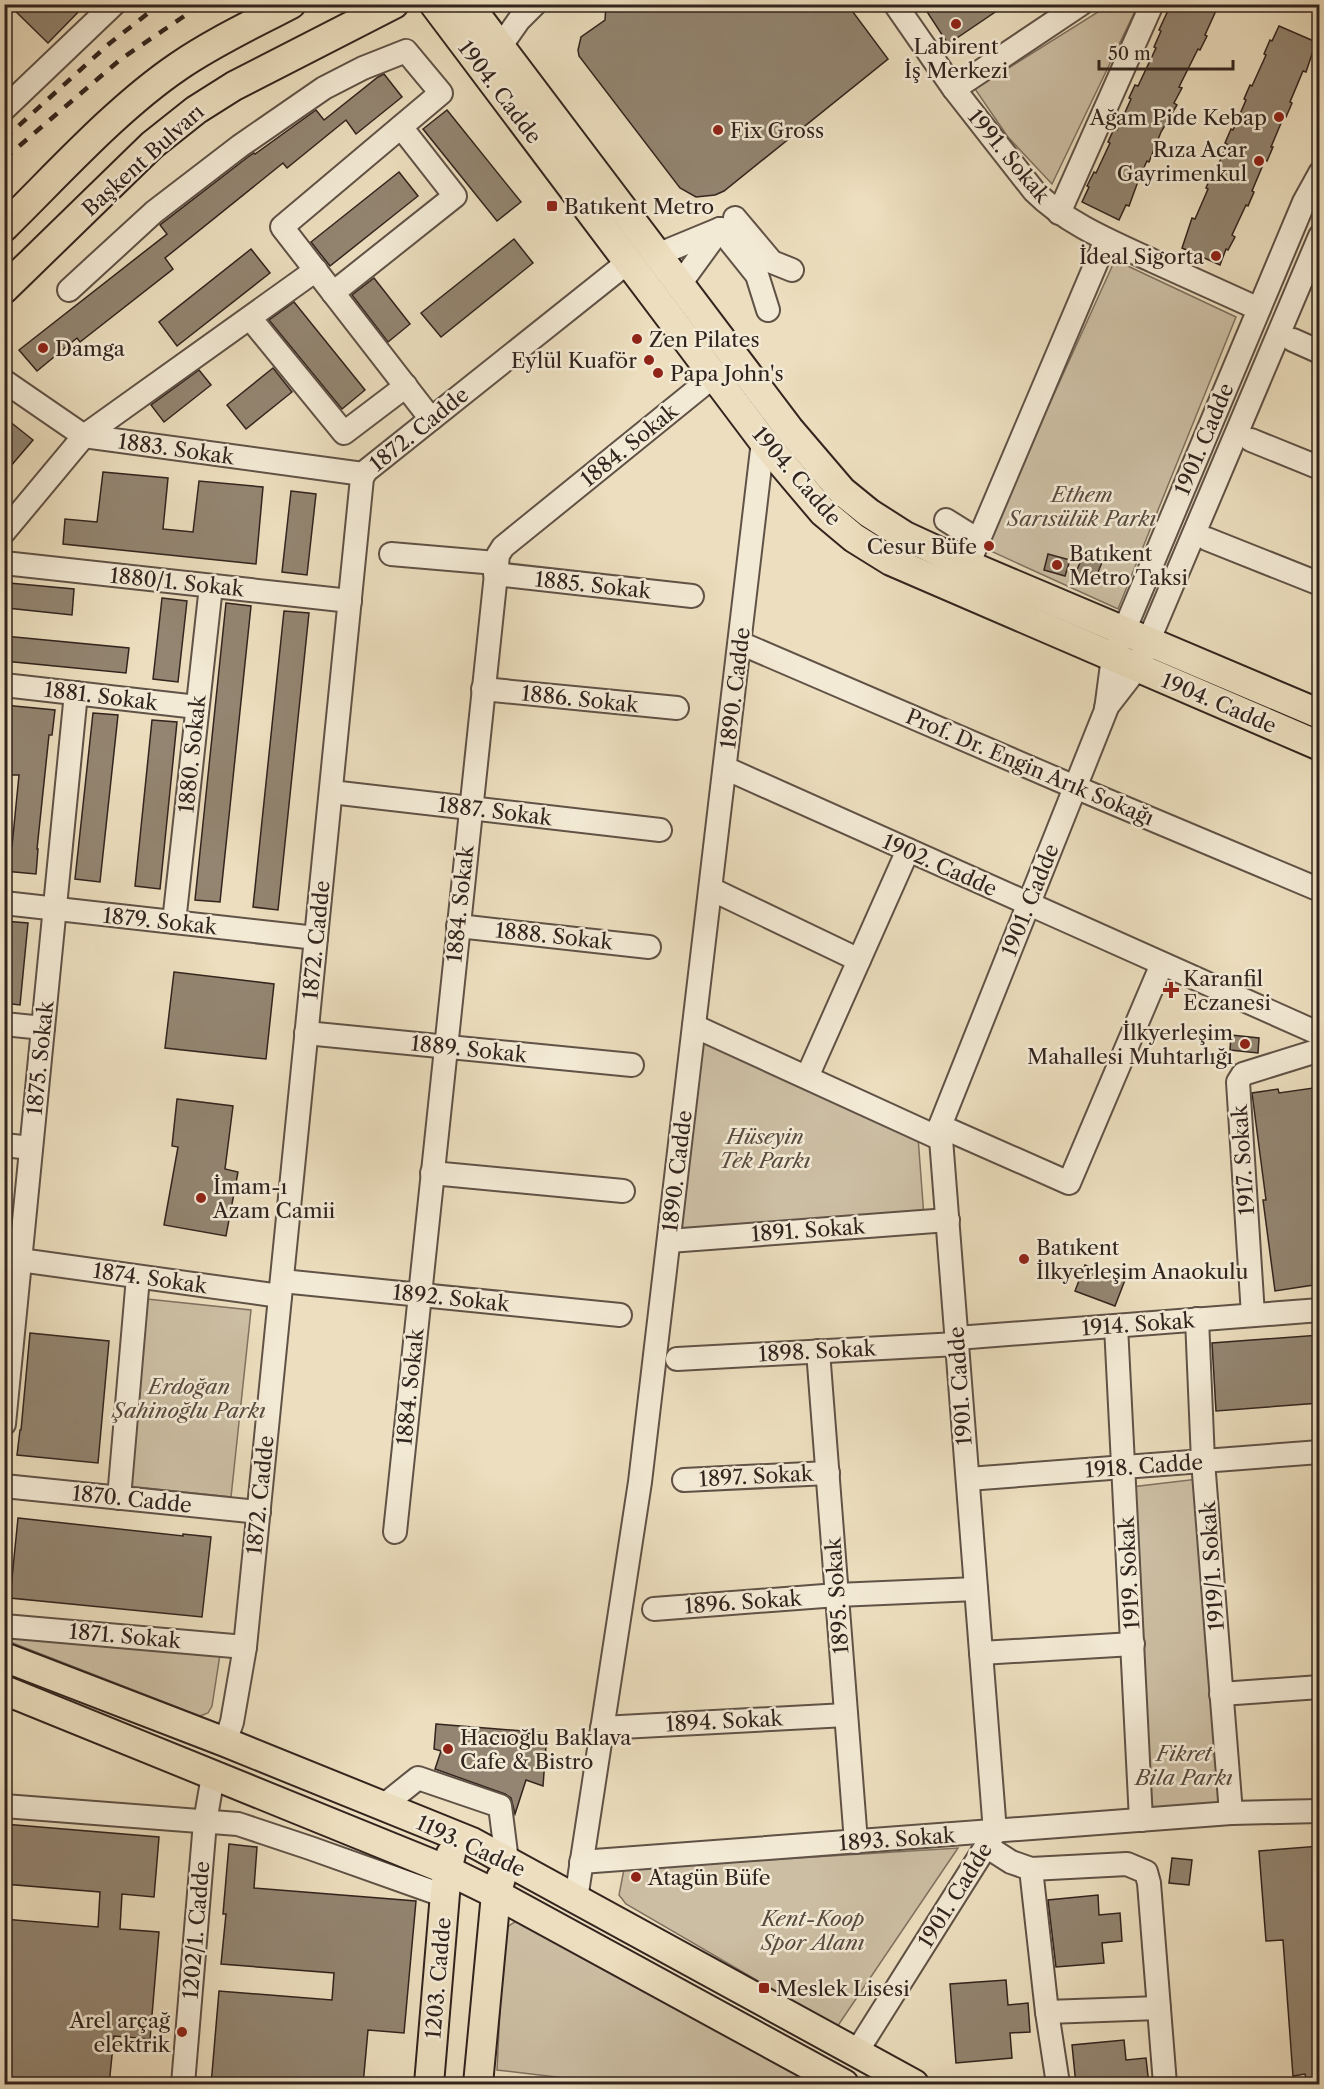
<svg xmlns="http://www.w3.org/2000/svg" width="1324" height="2089" font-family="'Libre Caslon Text',serif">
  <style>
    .green { fill: #ccbea3; stroke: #7f7160; stroke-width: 1.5 }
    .building { fill: #938571; stroke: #32241e; stroke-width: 1.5 }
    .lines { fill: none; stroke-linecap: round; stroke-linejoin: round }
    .minor-casing { stroke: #605246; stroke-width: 26 }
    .major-casing { stroke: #32241e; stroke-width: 32 }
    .minor { stroke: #f3ead5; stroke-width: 22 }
    .major { stroke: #ecdebe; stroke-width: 28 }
    .rail { stroke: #32241e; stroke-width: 4.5; stroke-dasharray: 10 10; stroke-linecap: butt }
    .poi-dot { fill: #8f2418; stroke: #f3ead5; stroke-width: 2 }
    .labels { text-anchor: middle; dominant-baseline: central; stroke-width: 5; stroke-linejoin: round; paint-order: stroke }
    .poi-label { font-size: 21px; fill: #32241e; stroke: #f3ead5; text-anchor: start }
    .street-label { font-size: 21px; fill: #32241e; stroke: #f3ead5 }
    .park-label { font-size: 21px; font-style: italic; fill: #584a3f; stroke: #f3ead5 }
  </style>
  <rect width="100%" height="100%" fill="#ecdebe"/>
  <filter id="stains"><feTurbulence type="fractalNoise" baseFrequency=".00333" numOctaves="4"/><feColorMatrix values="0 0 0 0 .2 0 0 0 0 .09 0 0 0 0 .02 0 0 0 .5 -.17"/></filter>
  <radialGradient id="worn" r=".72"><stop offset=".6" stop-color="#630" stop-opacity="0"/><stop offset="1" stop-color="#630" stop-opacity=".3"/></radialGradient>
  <!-- green -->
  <g class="green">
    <path d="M1109,5H1138L1052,184L1008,137L975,89Z"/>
    <path d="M1115,260L1236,317L1118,609L984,548Z"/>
    <path d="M699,1033L918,1137L924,1217L681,1228Z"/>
    <path d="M147,1299L251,1310L231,1497L127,1486Z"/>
    <path d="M1198,1479L1226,1807L1151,1810L1131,1487Z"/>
    <path d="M4,1630L221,1648L212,1706L208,1713L200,1716L5,1640Z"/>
    <path d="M958,1848L837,2027L626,1904L619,1895L624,1869Z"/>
    <path d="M524,1916L823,2084H615L497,2070L504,1929Z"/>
  </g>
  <!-- building -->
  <g class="building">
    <path d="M8,4H86L48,43Z"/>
    <path d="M606,4H847L888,59L724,191L715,195L696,197L680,188L579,56L578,50L581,37L605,20Z"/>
    <path d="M922,4H1007L948,44Z"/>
    <path d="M1171,4H1219L1205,35L1207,36L1200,50L1198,49L1179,87L1182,88L1174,103L1177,105L1161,132L1149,162L1147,161L1140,176L1129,206L1126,205L1119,220L1082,202L1089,187L1087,186L1094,172L1096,173L1110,143L1108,142L1114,129L1117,130L1131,99L1129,98L1135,85L1138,86L1156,48L1154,47L1161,31L1159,30Z"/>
    <path d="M1279,26L1316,42L1306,72L1303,71L1290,102L1292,103L1286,117L1284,116L1271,147H1273L1267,161L1265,160L1252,191L1254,192L1248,206L1246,205L1232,235L1235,237L1228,250L1226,249L1220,265L1182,248L1192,218L1195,219L1208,189L1206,188L1212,174L1214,175L1227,144L1225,143L1231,129L1233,130L1246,100L1244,99L1250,85L1252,86L1266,55L1264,54L1270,40L1272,41Z"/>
    <path d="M384,74L402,97L356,134L346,120L287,168L283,163L165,258L173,269L80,342L77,338L37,371L19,350L167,234L160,225L248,157L254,153L255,154L316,110L324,120L378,77Z"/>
    <path d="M447,110L521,202L497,221L423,129Z"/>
    <path d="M399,172L418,196L330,266L311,242Z"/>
    <path d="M514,239L533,263L441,337L421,313Z"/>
    <path d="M251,249L270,273L177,346L159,322Z"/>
    <path d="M374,278L410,324L388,342L352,295Z"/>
    <path d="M294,302L365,390L342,409L269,320Z"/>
    <path d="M273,368L292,392L246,429L227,405Z"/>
    <path d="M199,370L211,385L164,422L151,405Z"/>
    <path d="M4,417L33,440L4,474Z"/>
    <path d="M103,472L168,478L163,529L193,532L199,481L263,487L256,564L63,544L65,519L97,522Z"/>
    <path d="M291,491L316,494L307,575L282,572Z"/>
    <path d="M1085,552L1103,560L1094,582L1075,574Z"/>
    <path d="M1048,554L1070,560L1065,576L1044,570Z"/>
    <path d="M9,583L74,589L72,615L7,608Z"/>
    <path d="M162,598L187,601L178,682L153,679Z"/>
    <path d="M226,603L251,606L220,902L195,900Z"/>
    <path d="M284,611L309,613L278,910L253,907Z"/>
    <path d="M4,636L129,648L126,673L4,661Z"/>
    <path d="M4,705L55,710L52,735H49L37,849H38L36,874L4,871V846H12L19,775H4Z"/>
    <path d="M93,713L118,715L100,882L75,879Z"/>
    <path d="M152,720L177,722L160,889L135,886Z"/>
    <path d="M4,921L28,923L20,1005L4,1003Z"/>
    <path d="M174,972L274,984L266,1059L165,1048Z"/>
    <path d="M1231,1035L1259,1038L1258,1053L1230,1050Z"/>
    <path d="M1320,1087V1284L1275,1291L1263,1200H1266L1252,1093L1278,1089L1279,1093Z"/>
    <path d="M177,1099L233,1106L225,1169L238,1172L226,1236L164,1225L178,1147L172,1146Z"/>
    <path d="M1085,1265L1125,1280L1115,1306L1075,1291Z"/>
    <path d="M30,1333L109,1341L98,1463L17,1455L20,1430H21Z"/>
    <path d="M1320,1335V1403L1216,1411L1212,1343Z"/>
    <path d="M18,1518L183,1536V1534L211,1537L202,1617L10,1598Z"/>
    <path d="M436,1724L547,1733L543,1786L526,1780L515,1814L511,1798L505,1794L435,1769L441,1751L434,1749Z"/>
    <path d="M4,1824L159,1837L154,1897L122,1894L120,1929L159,1932L150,2039L114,2036L109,2085H4V1919L98,1927L100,1892L4,1884Z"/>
    <path d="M229,1844L257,1847L254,1888L416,1901L404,2033L368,2030L363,2085H211L219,1991L332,2000L334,1973L221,1964L226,1914H223Z"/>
    <path d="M1320,1846V2078L1306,2079L1305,2074L1293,2076L1283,1940L1266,1941L1259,1851Z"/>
    <path d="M1172,1858L1192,1860L1189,1885L1169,1883Z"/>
    <path d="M1098,1895L1099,1915L1120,1913L1122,1941L1102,1943L1104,1963L1056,1967L1048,1900Z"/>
    <path d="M1006,1980L1008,2005L1028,2003L1030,2032L1010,2033L1012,2058L956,2063L950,1984Z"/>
    <path d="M1124,2040L1126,2060L1146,2058L1149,2085H1076L1072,2045Z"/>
  </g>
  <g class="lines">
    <!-- minor casing -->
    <g class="minor-casing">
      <g id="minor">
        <path d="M895,4L954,89L1034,191C1067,224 1112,242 1153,261C1189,277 1224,293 1259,309"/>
        <path d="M500,47L519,20L535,4"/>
        <path d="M954,89L1081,4"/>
        <path d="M4,109L114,4"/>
        <path d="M1059,213L1152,4"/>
        <path d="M735,218L772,262L792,270"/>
        <path d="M720,229L757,275L768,310"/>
        <path d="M657,255L720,229"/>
        <path d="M680,284L720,229"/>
        <path d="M69,290L154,212L240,146L324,88L363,68L406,51L441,93L282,227L431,419"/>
        <path d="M333,293L455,196L401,127"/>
        <path d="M250,318L344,433L406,386"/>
        <path d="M1293,340L1320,352"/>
        <path d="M4,381L84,436L363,474"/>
        <path d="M1251,440L1320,468"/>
        <path d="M946,520L978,540"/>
        <path d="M4,532L84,436L316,270"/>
        <path d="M1207,539L1320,584"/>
        <path d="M391,554L496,563"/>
        <path d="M4,563L350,601"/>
        <path d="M968,565L1106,240"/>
        <path d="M495,574L692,596"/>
        <path d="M740,643L1075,787L1320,890"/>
        <path d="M4,685L197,707"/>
        <path d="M483,689L677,708"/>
        <path d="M1106,708L1137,668L1320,236"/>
        <path d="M725,768L1320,1034"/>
        <path d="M331,792L660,830"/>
        <path d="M711,889L859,960"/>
        <path d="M4,903L316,938"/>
        <path d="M174,922L211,586"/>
        <path d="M458,926L649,947"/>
        <path d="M4,1024L43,1028"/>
        <path d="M694,1026L941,1139"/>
        <path d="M306,1033L632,1065"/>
        <path d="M807,1077L908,850"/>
        <path d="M940,1126L1069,1183L1162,964"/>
        <path d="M4,1145L31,1148"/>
        <path d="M432,1173L623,1191"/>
        <path d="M669,1241L948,1220"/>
        <path d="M20,1260L280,1296"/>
        <path d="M282,1281L620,1315"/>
        <path d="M1253,1315L1238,1082L1243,1074L1320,1050"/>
        <path d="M1197,1319L1203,1461L1231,1813"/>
        <path d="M1116,1326L1141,1820"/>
        <path d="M957,1338L1320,1310"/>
        <path d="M818,1351L856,1842"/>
        <path d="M677,1359L957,1344"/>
        <path d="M4,1424L76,693"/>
        <path d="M968,1479L1320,1452"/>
        <path d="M684,1480L828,1473"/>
        <path d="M4,1486L259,1512"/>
        <path d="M119,1498L138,1277"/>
        <path d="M395,1532L498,555L503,547L714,376"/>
        <path d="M654,1609L837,1595L976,1589"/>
        <path d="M4,1626L245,1647"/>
        <path d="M981,1653L1133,1644"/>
        <path d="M1221,1694L1320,1687"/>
        <path d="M602,1728L846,1715"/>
        <path d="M225,1742L232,1722L245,1647L362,478L366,471L628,262"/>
        <path d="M4,1806L238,1824L310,1848L445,1896"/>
        <path d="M383,1806L418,1778L500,1806L507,1861"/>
        <path d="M986,1846L1011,1862L1031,1869L1127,1864L1146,1872L1149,1883L1165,2084"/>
        <path d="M581,1862L1231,1813L1320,1811"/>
        <path d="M1031,1869L1047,2012L1058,2084"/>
        <path d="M576,1899L640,1482L763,441"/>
        <path d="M1047,2012L1159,2008"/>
        <path d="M856,2053L995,1832L940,1126L1106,710L1113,657L1304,202L1320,173"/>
        <path d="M183,2084L205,1822L213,1776"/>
      </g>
    </g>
    <!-- major casing -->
    <g class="major-casing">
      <g id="major">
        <path d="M434,4L763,441L823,512L854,538L891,561L1320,746"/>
        <path d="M468,4L789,429L842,491L869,513L905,536L968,565L1320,714"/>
        <path d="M4,227C58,174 117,108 179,66C214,42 253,24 291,4"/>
        <path d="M4,289L152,145L196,110L234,86L394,4"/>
        <path d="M4,1657L225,1742L472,1842L914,2084"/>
        <path d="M4,1690L447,1870L496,1894L844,2084"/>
        <path d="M429,2084L447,1870L451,1854"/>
        <path d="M478,2084L496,1894L501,1878"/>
      </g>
    </g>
    <!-- minor -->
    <use href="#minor" class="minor"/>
    <!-- major -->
    <use href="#major" class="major"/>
    <!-- rail -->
    <g class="rail">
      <path d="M4,139L110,43L160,4"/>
      <path d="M4,159L121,59L202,4"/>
    </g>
  </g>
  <!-- markers -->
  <g class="poi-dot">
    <circle cx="956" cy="24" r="6"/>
    <circle cx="1279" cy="117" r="6"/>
    <circle cx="718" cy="130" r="6"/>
    <circle cx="1259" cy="161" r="6"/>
    <rect x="546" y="200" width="12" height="12" rx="3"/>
    <circle cx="1216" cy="256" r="6"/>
    <circle cx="637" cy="339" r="6"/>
    <circle cx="43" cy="348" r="6"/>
    <circle cx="649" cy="360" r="6"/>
    <circle cx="658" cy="373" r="6"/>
    <circle cx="989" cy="546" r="6"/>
    <circle cx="1057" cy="565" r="6"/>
    <path d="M1168 981h6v6h6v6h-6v6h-6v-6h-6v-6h6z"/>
    <circle cx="1245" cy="1044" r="6"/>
    <circle cx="201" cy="1198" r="6"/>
    <circle cx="1024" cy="1259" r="6"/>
    <circle cx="448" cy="1749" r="6"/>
    <circle cx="636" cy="1877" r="6"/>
    <rect x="758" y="1982" width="12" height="12" rx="3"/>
    <circle cx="182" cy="2032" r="6"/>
  </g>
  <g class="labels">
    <!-- poi labels -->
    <g class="poi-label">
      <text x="956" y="46" text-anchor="middle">Labirent<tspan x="956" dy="24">İş Merkezi</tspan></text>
      <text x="1267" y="117" text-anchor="end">Ağam Pide Kebap</text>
      <text x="730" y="130">Fix Gross</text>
      <text x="1247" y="149" text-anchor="end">Rıza Acar<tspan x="1247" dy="24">Gayrimenkul</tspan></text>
      <text x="564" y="206">Batıkent Metro</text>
      <text x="1204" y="256" text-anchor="end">İdeal Sigorta</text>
      <text x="649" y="339">Zen Pilates</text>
      <text x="55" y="348">Damga</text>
      <text x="637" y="360" text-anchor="end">Eylül Kuaför</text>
      <text x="670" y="373">Papa John's</text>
      <text x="977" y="546" text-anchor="end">Cesur Büfe</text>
      <text x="1069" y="553">Batıkent<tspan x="1069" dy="24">Metro Taksi</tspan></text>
      <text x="1183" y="978">Karanfil<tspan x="1183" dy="24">Eczanesi</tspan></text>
      <text x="1233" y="1032" text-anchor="end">İlkyerleşim<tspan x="1233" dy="24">Mahallesi Muhtarlığı</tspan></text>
      <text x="213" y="1186">İmam-ı<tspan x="213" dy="24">Azam Camii</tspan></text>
      <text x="1036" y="1247">Batıkent<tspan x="1036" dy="24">İlkyerleşim Anaokulu</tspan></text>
      <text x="460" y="1737">Hacıoğlu Baklava<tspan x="460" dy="24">Cafe &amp; Bistro</tspan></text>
      <text x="648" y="1877">Atagün Büfe</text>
      <text x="776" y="1988">Meslek Lisesi</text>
      <text x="170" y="2020" text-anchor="end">Arel arçağ<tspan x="170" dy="24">elektrik</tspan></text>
    </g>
    <!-- street labels -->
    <g class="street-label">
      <text transform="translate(500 92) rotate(53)">1904. Cadde</text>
      <text transform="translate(1009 156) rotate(50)">1991. Sokak</text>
      <text transform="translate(143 160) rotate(-42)">Başkent Bulvarı</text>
      <text transform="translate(419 429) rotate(-39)">1872. Cadde</text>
      <text transform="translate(1204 439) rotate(-67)">1901. Cadde</text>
      <text transform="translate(629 445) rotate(-39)">1884. Sokak</text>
      <text transform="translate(176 449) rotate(8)">1883. Sokak</text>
      <text transform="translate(797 476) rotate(49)">1904. Cadde</text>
      <text transform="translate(177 582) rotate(6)">1880/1. Sokak</text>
      <text transform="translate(593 585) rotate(6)">1885. Sokak</text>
      <text transform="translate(735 688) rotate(-83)">1890. Cadde</text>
      <text transform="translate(101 696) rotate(7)">1881. Sokak</text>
      <text transform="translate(580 699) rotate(6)">1886. Sokak</text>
      <text transform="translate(1219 703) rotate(23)">1904. Cadde</text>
      <text transform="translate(192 754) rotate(-84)">1880. Sokak</text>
      <text transform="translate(1030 767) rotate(23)">Prof. Dr. Engin Arık Sokağı</text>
      <text transform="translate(495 811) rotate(7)">1887. Sokak</text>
      <text transform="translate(940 865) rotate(24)">1902. Cadde</text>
      <text transform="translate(1030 900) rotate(-68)">1901. Cadde</text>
      <text transform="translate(460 904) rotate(-84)">1884. Sokak</text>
      <text transform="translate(160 921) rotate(6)">1879. Sokak</text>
      <text transform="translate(554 936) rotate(6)">1888. Sokak</text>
      <text transform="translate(316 940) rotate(-84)">1872. Cadde</text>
      <text transform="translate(469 1049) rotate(6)">1889. Sokak</text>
      <text transform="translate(40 1058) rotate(-84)">1875. Sokak</text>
      <text transform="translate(1243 1160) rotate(-94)">1917. Sokak</text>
      <text transform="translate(677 1171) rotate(-83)">1890. Cadde</text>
      <text transform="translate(808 1230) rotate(-4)">1891. Sokak</text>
      <text transform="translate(150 1278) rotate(8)">1874. Sokak</text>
      <text transform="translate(451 1298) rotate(6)">1892. Sokak</text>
      <text transform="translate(1138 1324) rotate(-4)">1914. Sokak</text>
      <text transform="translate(817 1351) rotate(-3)">1898. Sokak</text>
      <text transform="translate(960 1386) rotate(-94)">1901. Cadde</text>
      <text transform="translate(410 1387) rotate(-84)">1884. Sokak</text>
      <text transform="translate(1144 1466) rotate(-4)">1918. Cadde</text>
      <text transform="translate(756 1476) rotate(-3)">1897. Sokak</text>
      <text transform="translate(260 1495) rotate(-84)">1872. Cadde</text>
      <text transform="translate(132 1499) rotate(6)">1870. Cadde</text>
      <text transform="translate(1212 1566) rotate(-94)">1919/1. Sokak</text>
      <text transform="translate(1129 1573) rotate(-93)">1919. Sokak</text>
      <text transform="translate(837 1596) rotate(-94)">1895. Sokak</text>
      <text transform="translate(743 1602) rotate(-4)">1896. Sokak</text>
      <text transform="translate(125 1636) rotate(5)">1871. Sokak</text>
      <text transform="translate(724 1721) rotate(-3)">1894. Sokak</text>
      <text transform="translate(897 1839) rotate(-4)">1893. Sokak</text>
      <text transform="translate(471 1846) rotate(25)">1193. Cadde</text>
      <text transform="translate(955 1895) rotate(-58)">1901. Cadde</text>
      <text transform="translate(196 1930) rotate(-85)">1202/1. Cadde</text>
      <text transform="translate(438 1978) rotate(-85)">1203. Cadde</text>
    </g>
    <!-- park labels -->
    <g class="park-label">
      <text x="1082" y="494">Ethem<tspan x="1082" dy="24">Sarısülük Parkı</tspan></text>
      <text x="765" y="1136">Hüseyin<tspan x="765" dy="24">Tek Parkı</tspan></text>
      <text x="189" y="1386">Erdoğan<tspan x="189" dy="24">Şahinoğlu Parkı</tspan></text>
      <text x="1184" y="1753">Fikret<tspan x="1184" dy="24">Bila Parkı</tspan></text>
      <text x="813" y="1918">Kent-Koop<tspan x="813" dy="24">Spor Alanı</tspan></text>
    </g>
  </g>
  <!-- margin -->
  <rect width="1324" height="2089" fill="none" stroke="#ecdebe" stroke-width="24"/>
  <rect x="6" y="6" width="1312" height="2077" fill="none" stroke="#32241e" stroke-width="3"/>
  <rect x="12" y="12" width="1300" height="2065" fill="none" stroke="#32241e" stroke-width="1.5"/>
  <!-- scale -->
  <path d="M1099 60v9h134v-9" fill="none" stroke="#32241e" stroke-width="3"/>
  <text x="1108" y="60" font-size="18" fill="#32241e" stroke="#f3ead5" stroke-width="4.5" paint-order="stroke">50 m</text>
  <rect width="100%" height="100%" filter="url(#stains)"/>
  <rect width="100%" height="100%" fill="url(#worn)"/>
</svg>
